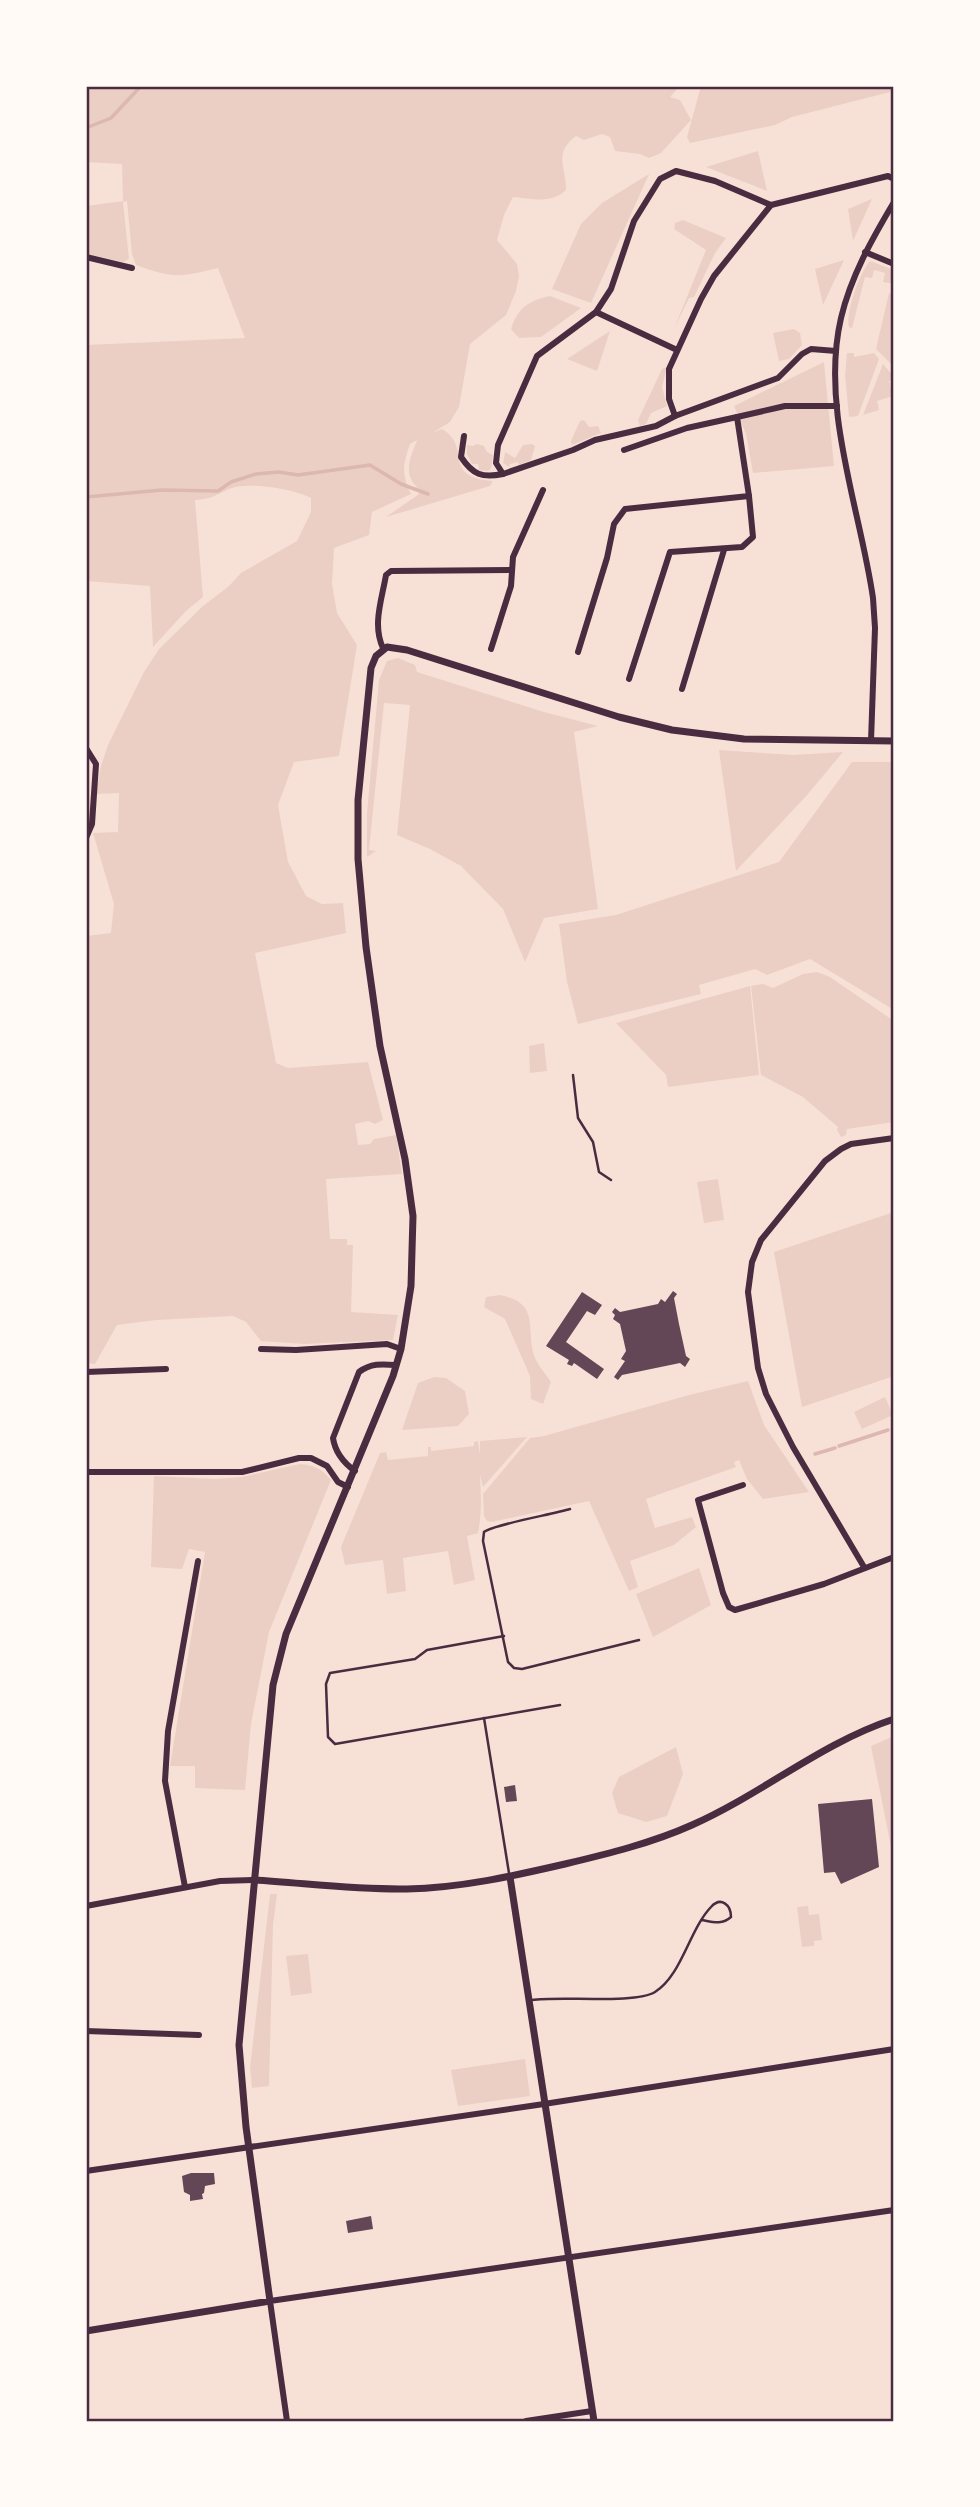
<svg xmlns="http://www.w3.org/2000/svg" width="980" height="2507" font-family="'IBM Plex Serif',serif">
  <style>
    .green { fill: #ebcfc5 }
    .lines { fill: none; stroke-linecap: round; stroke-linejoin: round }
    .stream { stroke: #dcb8b0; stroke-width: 3.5 }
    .building { fill: #644757 }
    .service { stroke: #4a2c40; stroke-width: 2.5 }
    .minor { stroke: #4a2c40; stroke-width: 6 }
    .tertiary { stroke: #4a2c40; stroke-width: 7 }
    .neatline { fill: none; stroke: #4a2c40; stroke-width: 2.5 }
  </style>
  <rect width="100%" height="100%" fill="#f7e1d7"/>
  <!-- green -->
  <g class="green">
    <path d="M86,86H680L670,97L680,100L691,120L661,153L649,158L640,154L615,151L610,137L602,134L584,140L576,136C553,154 566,165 566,190C551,204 533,199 513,197L504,215L497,240L517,264L519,276L516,291L506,315L470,344L459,407L450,422L432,433L442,429C473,447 440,477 493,481L490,486L386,517L419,494C418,485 414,486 411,479C405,465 413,452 417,440L410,444C403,465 401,473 411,494L372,512L369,535L334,548L332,584L337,613L357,645L339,756L294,762L278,805L288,862L306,896L322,904L343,903L346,933L255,953L276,1063L288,1068L368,1062L383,1120L375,1124L368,1121L355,1124L358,1145L370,1144L374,1139L396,1135L402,1174L326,1179L330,1239H347V1245H353L351,1312L398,1315L393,1340L304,1344L261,1341L246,1322L233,1316L156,1320L117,1325L95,1364L86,1363V936L111,933L114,904L93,833L118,832L119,793L96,794L101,766L108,745L144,672L159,649L203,606L228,587L241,573L297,541L311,512V498C294,489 249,482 232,488C216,494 214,499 195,500L203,597L186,611L153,647L150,586L86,581V345L245,338L218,268C181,277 173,279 136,265L132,254L127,201L123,202L129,259L123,262L86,254V206L123,201L122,164L86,162Z"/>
    <path d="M701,86H894V91L792,117L775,125L690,143L687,137Z"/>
    <path d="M758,151L767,191L706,167Z"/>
    <path d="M649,174L591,303L552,289L581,224L602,203Z"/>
    <path d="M872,199L853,241L848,209Z"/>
    <path d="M683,220L726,238L715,253L694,297L689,298L674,329L706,250L674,229L675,223Z"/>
    <path d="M844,260L823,305L815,269Z"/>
    <path d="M870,261L894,270V284L883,282L885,273L874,270L872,278L865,277L852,328L849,327C845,313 860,272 870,261Z"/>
    <path d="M889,293L894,294V367L876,349Z"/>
    <path d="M550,296L581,308L541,337L519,338L511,329C517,309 529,300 550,296Z"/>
    <path d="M794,329L800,333L802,345L789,359L779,361L773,333Z"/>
    <path d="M610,331L597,371L567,359Z"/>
    <path d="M847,353H854V357L874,353L879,359L858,416L849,417L845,375Z"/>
    <path d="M824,362L834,466L753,473L746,434L734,406Z"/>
    <path d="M883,364L894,377V380L889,381L893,396L877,401L879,410L863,415Z"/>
    <path d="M667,367L662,387L667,406L651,413L646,424L640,426L638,420L662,369Z"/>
    <path d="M584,420L589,427L598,426L601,433L572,445L571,441L580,421Z"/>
    <path d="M477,444L484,446L487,452L493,455L491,468L488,471L479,470L478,464H472L467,454V445L473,446Z"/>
    <path d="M532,444L535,446L531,460L519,465L518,462L510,464L509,467L503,463L505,452L515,458L523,445Z"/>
    <path d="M398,658L415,665L417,672L544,712L598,726L574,732L598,909L544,918L525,962L503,909L461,866L430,849L397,835L410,705L384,703L369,850L376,851L367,857V813L379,680L387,661Z"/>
    <path d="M719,750L793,755L843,752L808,794L736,871Z"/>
    <path d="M852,762H894V1010L810,959L767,975L755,969L699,985L701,994L578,1024L567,982L559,924L616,915L779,862Z"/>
    <path d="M817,972L830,977L894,1021V1122L847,1129L846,1135L841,1137L837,1130L838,1127L803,1097L761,1075L751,986L763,984L773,988L803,974Z"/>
    <path d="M750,986L759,1075L668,1087L666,1075L616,1023Z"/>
    <path d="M544,1043L547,1071L530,1073L529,1046Z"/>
    <path d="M718,1179L724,1220L704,1223L697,1182Z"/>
    <path d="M894,1212V1376L802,1407L774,1252Z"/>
    <path d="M500,1295C538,1303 527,1323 533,1352C535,1362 545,1373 551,1382L543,1404L531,1399L530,1376L505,1319L484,1307L486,1297Z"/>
    <path d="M434,1377L446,1378L465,1391L469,1414L458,1426L402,1430L418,1383Z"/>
    <path d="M748,1381L764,1425L809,1492L763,1499L747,1479L739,1460L734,1462L736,1467L646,1499L655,1528L692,1517L696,1527L674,1545L630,1561L638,1587L629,1591L589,1501L492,1522L487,1521L484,1516L483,1494L530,1438L544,1436L689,1395Z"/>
    <path d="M885,1397L893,1415L862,1429L854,1412Z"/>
    <path d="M527,1437L483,1487L480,1475C481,1494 482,1514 478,1533L467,1536L475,1580L454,1585L448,1551L403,1558L406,1591L387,1594L383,1560L345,1565L341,1547L380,1453L386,1452L388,1460L428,1456V1447H431V1451L474,1446V1442L478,1441L480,1455V1441Z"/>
    <path d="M300,1464C314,1465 322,1469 331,1480L269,1632L251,1724L245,1790L195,1788V1766H170L205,1552L189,1549L182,1569L151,1567L154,1476L215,1479L242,1477Z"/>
    <path d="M699,1568L711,1605L653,1637L636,1594Z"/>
    <path d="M894,1736V1862L871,1746Z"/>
    <path d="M676,1747L683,1774L667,1816L646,1822L618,1813L612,1793L619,1777Z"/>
    <path d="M270,1894H277L273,1925L269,2086L252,2088L250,2068Z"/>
    <path d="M808,1906L809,1915L819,1914L822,1940L814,1941V1946L802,1947L797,1907Z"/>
    <path d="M308,1954L312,1993L291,1996L286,1956Z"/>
    <path d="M525,2059L530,2096L458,2106L451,2070Z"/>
  </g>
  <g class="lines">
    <!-- stream -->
    <g class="stream">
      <path d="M86,128L111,118L141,86"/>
      <path d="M86,497L162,490L218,491L231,482L256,474L279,472L298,475L370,465L401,484L428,494"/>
      <path d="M839,1446L888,1430"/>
      <path d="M815,1454L835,1448"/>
    </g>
  </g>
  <!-- building -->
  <g class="building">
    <path d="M673,1291L677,1294L674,1298L679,1324L686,1356L690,1359L685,1367L680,1363L622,1375L618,1380L614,1377L625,1361L621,1359L626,1351L620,1324L613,1319L615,1315L612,1312L615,1308L620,1312L658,1304L661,1299L665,1302Z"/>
    <path d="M582,1292L602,1305L595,1315L587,1311L566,1342L604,1369L597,1379L574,1363L572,1366L567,1364L569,1360L546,1346Z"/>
    <path d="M515,1785L517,1801L506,1802L504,1787Z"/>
    <path d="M872,1799L879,1867L841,1884L835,1872L824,1873L818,1804Z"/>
    <path d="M191,2173H214L215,2184L205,2186L204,2193L202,2194L203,2199L190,2201V2195L184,2192L182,2176Z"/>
    <path d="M371,2216L373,2229L348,2233L346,2221Z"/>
  </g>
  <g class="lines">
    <!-- service -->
    <g class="service">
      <path d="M573,1075L578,1118L593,1142L599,1172L611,1180"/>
      <path d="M570,1509C554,1514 491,1525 484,1532L483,1541L508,1662L514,1668L522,1669L639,1640"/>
      <path d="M504,1636L427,1650L415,1659L330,1673L326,1684L328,1737L335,1744L560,1705"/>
      <path d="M484,1718L509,1873"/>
      <path d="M532,2000C560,1996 636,2004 655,1992C682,1975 689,1930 711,1907C721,1896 731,1905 731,1917C722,1925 713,1922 702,1920"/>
    </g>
    <!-- minor -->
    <g class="minor">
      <path d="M865,252L894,264"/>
      <path d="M86,257L132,268"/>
      <path d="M596,312L677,350"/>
      <path d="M836,351L811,349L802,354L778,378L675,416L669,399V369L701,299L714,276L771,205L888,176L894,179"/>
      <path d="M675,416L656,426L595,440L573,450L503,474L496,463L498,445L537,356L596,312L611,289L634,221L660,179L676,171L715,181L771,205"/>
      <path d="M464,436L461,457C473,475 482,478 503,474"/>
      <path d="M624,450L687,428L737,417"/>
      <path d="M383,648C372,625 382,599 386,575L391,571L511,570"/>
      <path d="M491,649L511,586L513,557L543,490"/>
      <path d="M578,652L607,558L614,524L625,509L749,496L737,417L785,406H837"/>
      <path d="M629,679L670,552L742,547L753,537L749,496"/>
      <path d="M682,689L724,550"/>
      <path d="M871,741L875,628L873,598C860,508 820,408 841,318C851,276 872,239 894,202"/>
      <path d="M86,748L96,764L92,824L86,838"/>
      <path d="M261,1349L296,1350L387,1344L401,1349"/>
      <path d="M86,1372L166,1369"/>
      <path d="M355,1471C344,1463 335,1452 333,1438L359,1372C371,1363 382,1364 396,1365"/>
      <path d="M86,1472H242L299,1458H311L327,1466L338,1482L348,1487"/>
      <path d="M743,1485L698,1500L723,1593L729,1607L735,1610L824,1584L894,1557"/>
      <path d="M864,1567L793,1447L766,1394L758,1368L748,1292L752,1262L761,1240L825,1161L841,1149L851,1144L894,1138"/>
      <path d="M185,1887L165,1781L168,1731L198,1561"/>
      <path d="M86,1906L220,1881L253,1880"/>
      <path d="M86,2031L199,2035"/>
      <path d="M86,2171L544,2104L894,2049"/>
      <path d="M287,2421L270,2301L894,2210"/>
      <path d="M526,2421L592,2411"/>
    </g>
    <!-- tertiary -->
    <g class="tertiary">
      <path d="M510,1877L594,2421"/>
      <path d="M253,1880C304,1883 356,1890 407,1889C460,1888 513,1876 565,1864C607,1854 652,1843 692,1825C762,1794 821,1743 894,1719"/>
      <path d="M86,2331L270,2301L246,2127L239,2045L273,1685L286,1634L393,1376L401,1349L411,1286L413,1216L405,1159L380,1046L366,947L358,859V800L371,668L376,656L387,647L407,650L619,717L672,730L744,739L894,741"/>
    </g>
  </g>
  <!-- border -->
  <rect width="980" height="2507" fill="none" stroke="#fffaf5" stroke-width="175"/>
  <rect x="88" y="88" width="804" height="2332" class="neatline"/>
</svg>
